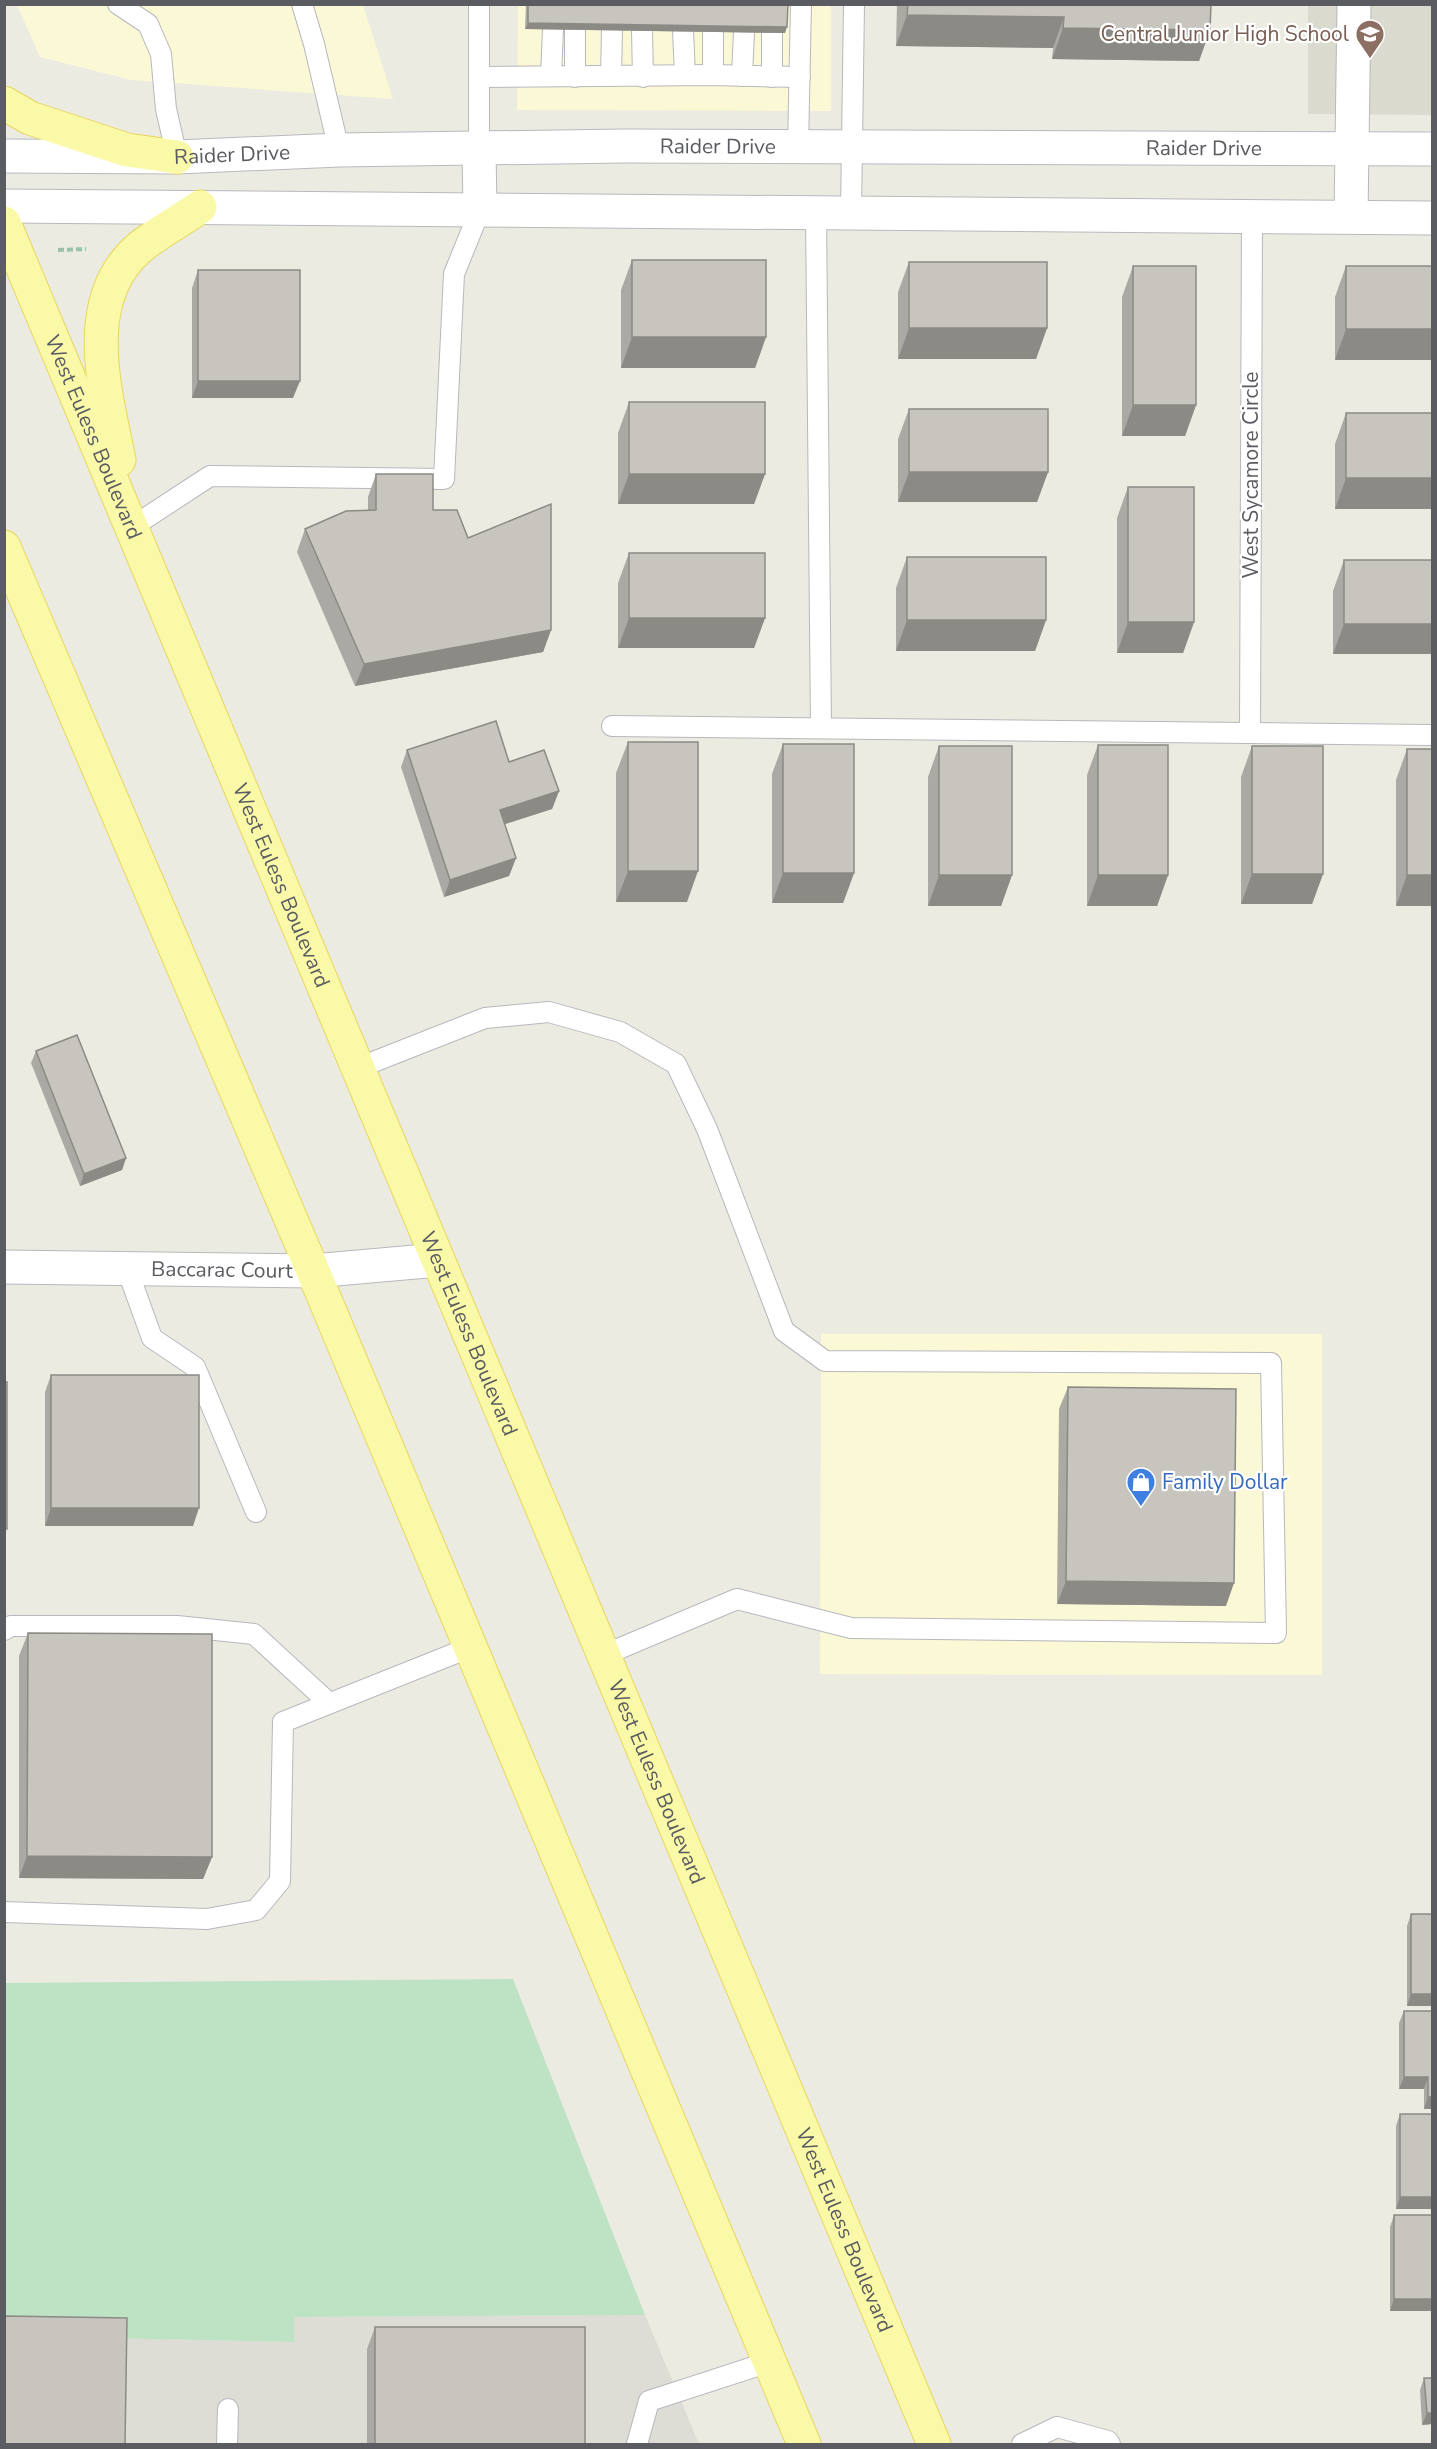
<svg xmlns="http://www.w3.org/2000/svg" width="1437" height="2449" font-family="'Nunito Sans',sans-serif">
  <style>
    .commercial { fill: #fbf8d6 }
    .industrial { fill: #dddcd5 }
    .education { fill: #dbdacf }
    .green { fill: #bee2c4 }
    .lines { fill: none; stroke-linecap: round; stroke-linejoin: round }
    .service-casing { stroke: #b7b8bd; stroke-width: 22 }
    .minor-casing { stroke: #b7b8bd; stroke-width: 35 }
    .secondary-casing { stroke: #b7b9bf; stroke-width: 35 }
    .primary-casing { stroke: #e8d65d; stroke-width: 35 }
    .path { stroke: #98c2aa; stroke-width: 4; stroke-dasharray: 6 3; stroke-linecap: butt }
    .service { stroke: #fff; stroke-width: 20 }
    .minor { stroke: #fff; stroke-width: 33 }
    .secondary { stroke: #fff; stroke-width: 33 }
    .primary { stroke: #faf9a8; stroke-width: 33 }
    .wall { fill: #aba9a3 }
    .shaded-wall { fill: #8b8a85 }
    .building { fill: #c7c5be; stroke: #8b8a85; stroke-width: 1.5 }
    .labels { text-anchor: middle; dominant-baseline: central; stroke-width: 4.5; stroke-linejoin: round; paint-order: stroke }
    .education-label { font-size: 21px; fill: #785e54; stroke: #fff; text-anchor: end }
    .street-label { font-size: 21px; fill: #5a5c61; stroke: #fff }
    .shop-label { font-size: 21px; fill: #366cbe; stroke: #fff; text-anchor: start }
  </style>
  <rect width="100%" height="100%" fill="#ecebe1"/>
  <!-- commercial -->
  <g class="commercial">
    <path d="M17,5H363L393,99L131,80L40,57Z"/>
    <path d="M518,5H831V111L517,110Z"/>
    <path d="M821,1334H1322V1675L820,1674Z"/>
  </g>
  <!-- industrial -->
  <path class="industrial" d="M645,2315L699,2444H5V2336L294,2342V2317Z"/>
  <!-- education -->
  <path class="education" d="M1308,5H1432V115L1308,114Z"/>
  <!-- green -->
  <path class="green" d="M513,1979L645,2315L294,2317V2342L5,2336V1983Z"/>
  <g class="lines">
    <!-- service casing -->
    <g class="service-casing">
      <g id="service">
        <path d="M118,4L148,24L161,54L166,109L177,157"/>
        <path d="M302,4L314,44L339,150"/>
        <path d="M575,29V77"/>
        <path d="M642,31L643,77"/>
        <path d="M683,31L685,75"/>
        <path d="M772,32V77"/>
        <path d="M713,75V31"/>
        <path d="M551,76L553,29"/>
        <path d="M611,76L612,30"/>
        <path d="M742,76L744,32"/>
        <path d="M480,77L713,75L800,77"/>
        <path d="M798,147L801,4"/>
        <path d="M479,149V4"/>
        <path d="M816,212L821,728"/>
        <path d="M851,213L854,4"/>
        <path d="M132,527L210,476L444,479L454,274L480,210"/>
        <path d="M612,726L1432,735"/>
        <path d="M1250,733L1252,216"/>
        <path d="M358,1068L485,1018L549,1012L620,1032L676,1064L707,1129L784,1331L825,1361L1271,1363L1276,1633L851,1628L737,1599L604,1655"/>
        <path d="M127,1269L152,1338L195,1367L256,1512"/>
        <path d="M4,1630L11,1626H177L254,1634L329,1703"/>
        <path d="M4,1912L207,1919L256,1910L280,1881L283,1722L471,1647"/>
        <path d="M227,2444L228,2409"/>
        <path d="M637,2444L649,2401L769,2362"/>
        <path d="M1022,2444L1057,2427L1108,2441L1110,2444"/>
      </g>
    </g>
    <!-- minor casing -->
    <g class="minor-casing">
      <g id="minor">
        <path d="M1351,217L1354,4"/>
        <path id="s1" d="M4,1267L313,1271L438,1260"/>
      </g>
    </g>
    <!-- secondary casing -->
    <g class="secondary-casing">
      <g id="secondary">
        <path d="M479,149L480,210"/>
        <path id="s2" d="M4,156L177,157L339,150L624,146L1432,149"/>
        <path d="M4,206L1432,218"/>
      </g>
    </g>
    <!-- primary casing -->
    <g class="primary-casing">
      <g id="primary">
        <path d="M4,103L30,118L127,150L177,157"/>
        <path id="s3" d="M4,223L934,2444"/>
        <path d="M119,460C106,393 78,301 139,248C157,233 180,221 200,207"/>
        <path d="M4,547L313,1271L804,2444"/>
      </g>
    </g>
    <!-- path -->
    <path class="path" d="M58,250L86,249"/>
    <!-- service -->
    <use href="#service" class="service"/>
    <!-- minor -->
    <use href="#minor" class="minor"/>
    <!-- secondary -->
    <use href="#secondary" class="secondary"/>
    <!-- primary -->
    <use href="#primary" class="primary"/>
  </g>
  <!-- wall -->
  <g class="wall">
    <path d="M526,4H788L785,33L525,29Z"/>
    <path d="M897,4H1211L1210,30L1199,61L1052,59L1053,48L896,46Z"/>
    <path d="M632,260L766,337L755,368H621V290Z"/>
    <path d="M909,262L1047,328L1036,359H898V292Z"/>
    <path d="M1133,266L1196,405L1185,436H1122V297Z"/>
    <path d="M1346,266L1432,360H1335V297Z"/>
    <path d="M198,270L293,398H192V288Z"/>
    <path d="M629,402L765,474L754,504H618V433Z"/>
    <path d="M909,409L1048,472L1037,502H898V439Z"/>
    <path d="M1346,413L1432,509H1335V444Z"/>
    <path d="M376,474L433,510L468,538L551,630L543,652L355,686L297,552L305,529L368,511V497Z"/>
    <path d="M1128,487L1194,622L1183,653H1117V518Z"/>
    <path d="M629,553L765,618L754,648H618V583Z"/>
    <path d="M907,557L1046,620L1035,651H896V588Z"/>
    <path d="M1344,560L1432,654H1333V591Z"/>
    <path d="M628,742L687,902H616V773Z"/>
    <path d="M783,744L854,873L843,903H772V774Z"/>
    <path d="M1098,745L1168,875L1157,906H1087V775Z"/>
    <path d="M939,746L1012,875L1001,906H928V777Z"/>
    <path d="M1252,746L1323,874L1312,904H1241V777Z"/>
    <path d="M1407,749L1432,906H1396V780Z"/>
    <path d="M407,750L509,762L559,791L552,809L504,824L516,858L509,876L444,897L401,767Z"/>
    <path d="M36,1051L126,1158L122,1170L80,1186L31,1063Z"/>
    <path d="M51,1375L193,1526H45V1392Z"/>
    <path d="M1068,1387L1226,1606L1057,1604L1059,1409Z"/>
    <path d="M28,1633L212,1857L203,1879L19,1878V1656Z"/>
    <path d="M1411,1914L1432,2006H1407V1926Z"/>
    <path d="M1404,2011H1432V2109H1424V2089H1399V2023Z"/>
    <path d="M1400,2114L1432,2209H1396V2126Z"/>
    <path d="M1394,2215L1432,2311H1390V2227Z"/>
    <path d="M375,2327L585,2445H367V2349Z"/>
    <path d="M1424,2378H1432V2424L1422,2425L1420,2390Z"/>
  </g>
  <!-- shaded-wall -->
  <g class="shaded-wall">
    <path d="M907,15L1064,17L1053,48L896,46Z"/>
    <path d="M528,23L787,27L785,33L525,29Z"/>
    <path d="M1063,28L1210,30L1199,61L1052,59Z"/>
    <path d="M909,328H1047L1036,359H898Z"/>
    <path d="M1346,329H1432V360H1335Z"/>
    <path d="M632,337H766L755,368H621Z"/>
    <path d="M198,381H300L293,398H192Z"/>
    <path d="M1133,405H1196L1185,436H1122Z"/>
    <path d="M909,472H1048L1037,502H898Z"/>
    <path d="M629,474H765L754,504H618Z"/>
    <path d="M1346,478H1432V509H1335Z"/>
    <path d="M629,618H765L754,648H618Z"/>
    <path d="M907,620H1046L1035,651H896Z"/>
    <path d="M1128,622H1194L1183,653H1117Z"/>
    <path d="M1344,624H1432V654H1333Z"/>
    <path d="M551,630L543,652L355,686L364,664Z"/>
    <path d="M559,791L552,809L493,828L500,810Z"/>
    <path d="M516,858L509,876L444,897L450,880Z"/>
    <path d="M628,871H698L687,902H616Z"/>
    <path d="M783,873H854L843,903H772Z"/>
    <path d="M1252,874H1323L1312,904H1241Z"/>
    <path d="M939,875H1012L1001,906H928Z"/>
    <path d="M1098,875H1168L1157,906H1087Z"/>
    <path d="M1407,875H1432V906H1396Z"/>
    <path d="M126,1158L122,1170L80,1186L84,1174Z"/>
    <path d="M51,1508H199L193,1526H45Z"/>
    <path d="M1066,1581L1234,1583L1226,1606L1057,1604Z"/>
    <path d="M27,1856L212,1857L203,1879L19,1878Z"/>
    <path d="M1411,1994H1432V2006H1407Z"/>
    <path d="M1404,2077H1428L1424,2089H1399Z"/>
    <path d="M1428,2097H1432V2109H1424Z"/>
    <path d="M1400,2197H1432V2209H1396Z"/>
    <path d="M1394,2299H1432V2311H1390Z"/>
    <path d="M1427,2413H1432V2424L1422,2425Z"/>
  </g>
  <!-- building -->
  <g class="building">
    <path d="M528,4H788L787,27L528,23Z"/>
    <path d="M908,4H1211L1210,30L1063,28L1064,17L907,15Z"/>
    <rect x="632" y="260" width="134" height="77"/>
    <rect x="909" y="262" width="138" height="66"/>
    <rect x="1133" y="266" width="63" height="139"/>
    <rect x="1346" y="266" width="86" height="63"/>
    <rect x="198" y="270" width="102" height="111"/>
    <rect x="629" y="402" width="136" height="72"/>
    <rect x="909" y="409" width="139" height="63"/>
    <rect x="1346" y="413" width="86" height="65"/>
    <path d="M376,474H433V510H457L468,538L551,504V630L364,664L305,529L346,511L376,510Z"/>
    <rect x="1128" y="487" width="66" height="135"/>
    <rect x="629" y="553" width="136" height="65"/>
    <rect x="907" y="557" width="139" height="63"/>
    <rect x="1344" y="560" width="88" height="64"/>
    <path d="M496,721L509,762L544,750L559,791L500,810L516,858L450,880L407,750Z"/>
    <rect x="628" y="742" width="70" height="129"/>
    <rect x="783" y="744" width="71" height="129"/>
    <rect x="1098" y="745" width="70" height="130"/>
    <rect x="939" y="746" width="73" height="129"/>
    <rect x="1252" y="746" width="71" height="128"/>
    <rect x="1407" y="749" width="25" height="126"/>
    <path d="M77,1035L126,1158L84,1174L36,1051Z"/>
    <rect x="51" y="1375" width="148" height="133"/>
    <rect x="4" y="1382" width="3" height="147"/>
    <path d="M1068,1387L1236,1389L1234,1583L1066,1581Z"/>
    <path d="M28,1633L212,1634V1857L27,1856Z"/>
    <rect x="1411" y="1914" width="21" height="80"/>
    <path d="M1404,2011H1432V2097H1428V2077H1404Z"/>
    <rect x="1400" y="2114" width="32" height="83"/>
    <rect x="1394" y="2215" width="38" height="84"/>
    <path d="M4,2316L127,2318L125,2445H4Z"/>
    <rect x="375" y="2327" width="210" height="118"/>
    <path d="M1424,2378H1432V2413H1427Z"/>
  </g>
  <!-- icons -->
  <defs>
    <g id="school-pin" transform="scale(1.5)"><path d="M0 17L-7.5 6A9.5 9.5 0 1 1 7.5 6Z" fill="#8d6e63" stroke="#fff"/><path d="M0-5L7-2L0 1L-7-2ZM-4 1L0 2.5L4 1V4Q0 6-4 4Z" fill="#fff"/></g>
    <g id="shop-pin" transform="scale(1.5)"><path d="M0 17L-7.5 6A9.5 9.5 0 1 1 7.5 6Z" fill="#3f7fe0" stroke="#fff"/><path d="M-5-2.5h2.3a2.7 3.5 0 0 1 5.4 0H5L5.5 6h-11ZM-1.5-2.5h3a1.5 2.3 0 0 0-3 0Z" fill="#fff"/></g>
  </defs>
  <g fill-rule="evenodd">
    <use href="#school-pin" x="1370" y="34"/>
    <use href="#shop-pin" x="1141" y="1482"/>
  </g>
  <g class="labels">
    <!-- education labels -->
    <g class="education-label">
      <text x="1349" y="34">Central Junior High School</text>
    </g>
    <!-- street labels -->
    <g class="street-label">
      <text stroke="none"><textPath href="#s2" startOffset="714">Raider Drive</textPath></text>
      <text stroke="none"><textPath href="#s2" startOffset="1200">Raider Drive</textPath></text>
      <text stroke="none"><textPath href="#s2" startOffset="228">Raider Drive</textPath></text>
      <text stroke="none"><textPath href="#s3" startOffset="232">West Euless Boulevard</textPath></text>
      <text transform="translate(1251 475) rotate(-90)">West Sycamore Circle</text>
      <text stroke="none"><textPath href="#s3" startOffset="718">West Euless Boulevard</textPath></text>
      <text stroke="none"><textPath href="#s1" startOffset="218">Baccarac Court</textPath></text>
      <text stroke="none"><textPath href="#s3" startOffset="1204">West Euless Boulevard</textPath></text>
      <text stroke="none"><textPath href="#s3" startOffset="1690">West Euless Boulevard</textPath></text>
      <text stroke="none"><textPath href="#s3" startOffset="2176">West Euless Boulevard</textPath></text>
    </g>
    <!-- shop labels -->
    <g class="shop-label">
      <text x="1162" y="1482">Family Dollar</text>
    </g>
  </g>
  <!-- border -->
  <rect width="1437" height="2449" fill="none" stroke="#5a5c61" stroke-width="12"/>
</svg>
